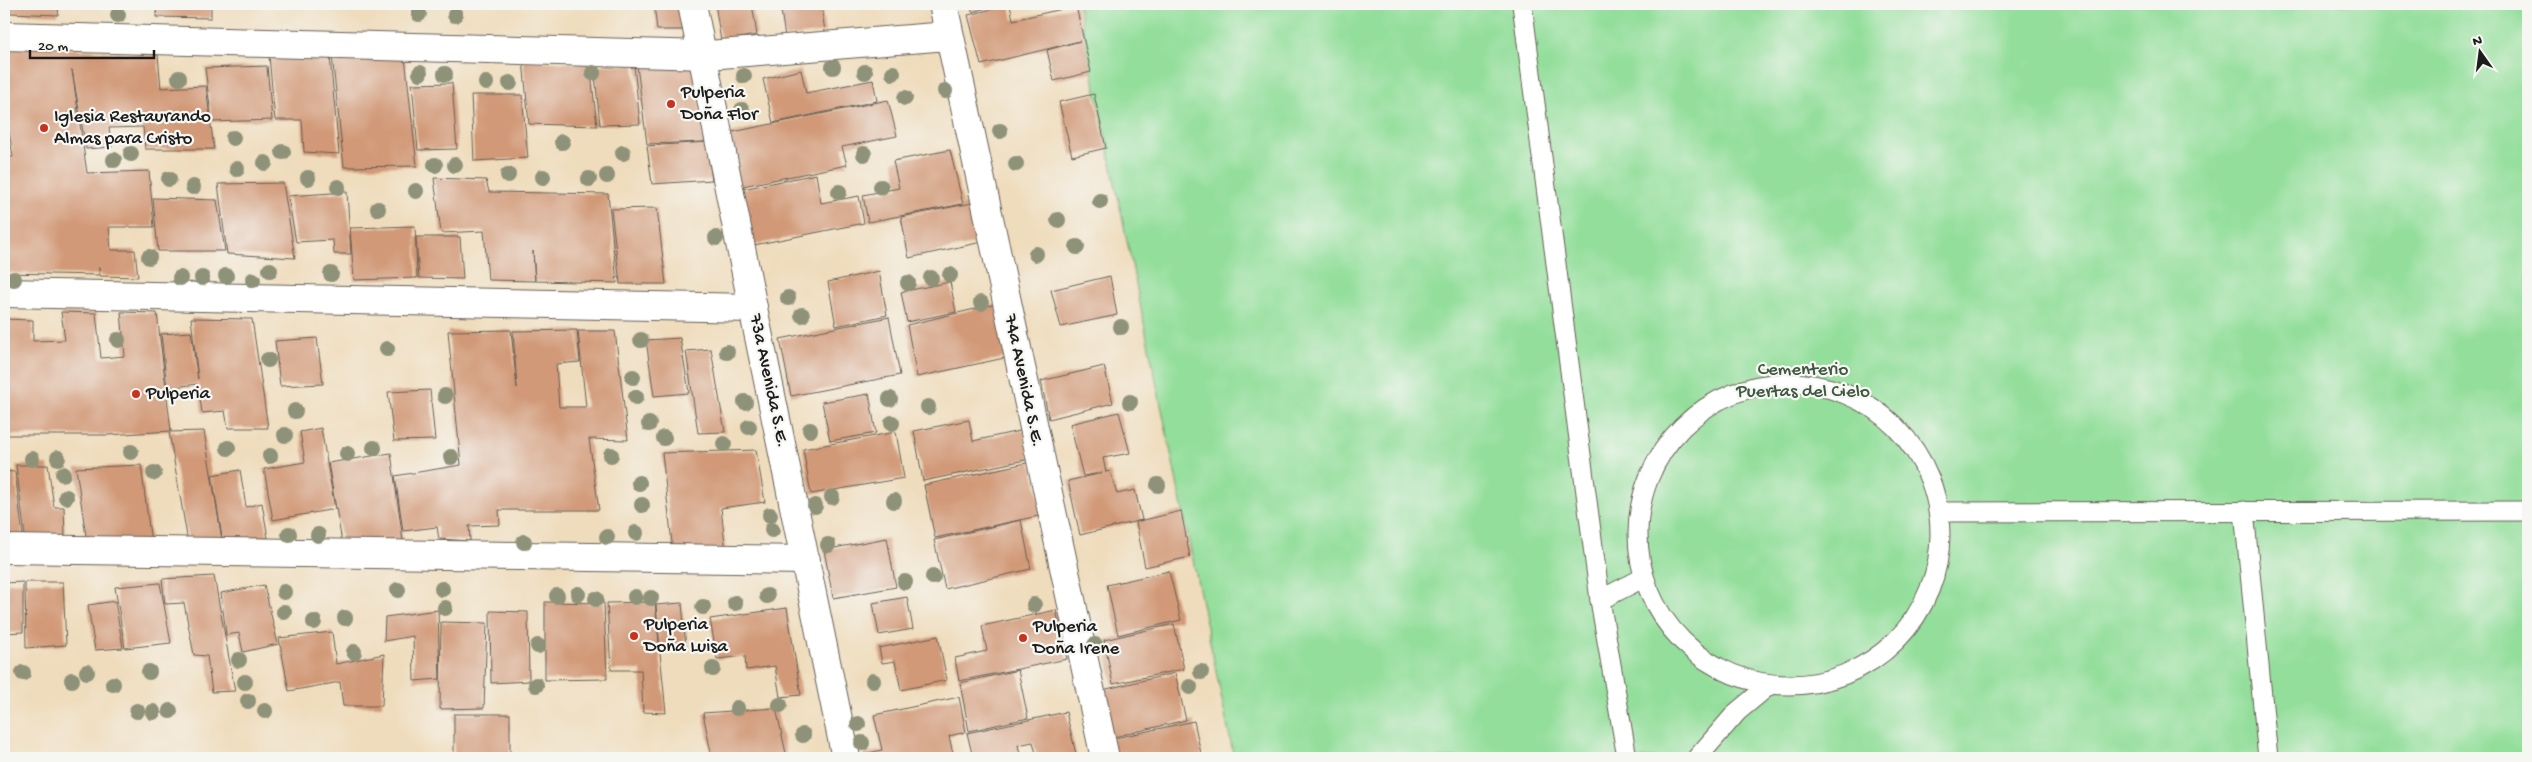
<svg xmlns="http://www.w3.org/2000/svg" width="2532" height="762" font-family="'Gochi Hand',sans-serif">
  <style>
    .green { fill: #92de9a; stroke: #577d5b }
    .building { fill: #d19977 }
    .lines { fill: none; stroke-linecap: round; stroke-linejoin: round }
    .lane-casing { stroke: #665f54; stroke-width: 21 }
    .street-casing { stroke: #665f54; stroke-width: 30 }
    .lane { stroke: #fff; stroke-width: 19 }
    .street { stroke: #fff; stroke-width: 28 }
    .tree { fill: #8e9279 }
    .poi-dot { fill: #c8321e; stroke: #f6f6f2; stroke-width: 2 }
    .labels { text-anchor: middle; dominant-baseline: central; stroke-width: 4.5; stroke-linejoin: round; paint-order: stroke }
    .poi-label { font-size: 19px; fill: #1c1c1c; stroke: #f6f6f2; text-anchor: start }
    .park-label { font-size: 19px; fill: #3f5642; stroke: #f6f6f2 }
    .street-label { font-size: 19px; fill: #1c1c1c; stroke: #f6f6f2 }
  </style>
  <rect width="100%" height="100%" fill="#f6f6f2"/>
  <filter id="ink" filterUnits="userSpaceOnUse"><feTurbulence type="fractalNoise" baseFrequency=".02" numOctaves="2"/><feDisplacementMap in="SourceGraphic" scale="10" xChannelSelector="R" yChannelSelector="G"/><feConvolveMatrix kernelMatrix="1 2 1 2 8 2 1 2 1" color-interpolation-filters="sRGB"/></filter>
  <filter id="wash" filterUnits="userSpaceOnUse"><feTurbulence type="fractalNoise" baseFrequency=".0096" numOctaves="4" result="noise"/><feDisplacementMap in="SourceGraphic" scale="20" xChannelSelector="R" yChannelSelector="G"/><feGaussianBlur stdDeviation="1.12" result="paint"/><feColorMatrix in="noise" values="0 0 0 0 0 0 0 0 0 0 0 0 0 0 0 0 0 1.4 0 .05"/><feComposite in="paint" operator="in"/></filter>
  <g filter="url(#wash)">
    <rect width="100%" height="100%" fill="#efdcbc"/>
    <!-- green -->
    <path class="green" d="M1078,4H2528V758H1234Z"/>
    <g id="blocks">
      <!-- building -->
      <g class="building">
        <path d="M10,4H59L58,15L10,13Z"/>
        <path d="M157,4H211V18L156,17Z"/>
        <path d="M654,4H680L685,30H657Z"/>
        <path d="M715,4H752L757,35L721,41Z"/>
        <path d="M780,4H821L825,32L785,37Z"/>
        <path d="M971,4H1002L972,12Z"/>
        <path d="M1010,5L1013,20L1076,6L1091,72L1054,81L1047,50L1080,41L981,65L968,15Z"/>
        <path d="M4,44L158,55L161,88L206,86L214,149H145L143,127L109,128L112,147L86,149L72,70L87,173L149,171L154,227H109L111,250H135L138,277L100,276L99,267V275L4,273V157H13L9,131H4Z"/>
        <path d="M332,55L405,57L417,166L344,167Z"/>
        <path d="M269,56H330L339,154L304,152L302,120H275Z"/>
        <path d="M523,60L590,64L597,126L529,124Z"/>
        <path d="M594,65H634L640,124L600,125Z"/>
        <path d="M267,66L272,120L212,122L205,68Z"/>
        <path d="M637,66H693L706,142L647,144Z"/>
        <path d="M801,70L806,93L873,80L877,101L773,123L763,79Z"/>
        <path d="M452,83L457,149L418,150L412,84Z"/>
        <path d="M1094,94L1106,148L1072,156L1059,102Z"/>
        <path d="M471,95H522L528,158L474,161Z"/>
        <path d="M888,100L897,136L842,147L847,165L738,187L728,133Z"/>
        <path d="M706,142L712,180L652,184L647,146Z"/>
        <path d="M950,150L963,204L868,222L863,195L899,188L893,161Z"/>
        <path d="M816,174L821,203L859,196L864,223L749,246L738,190Z"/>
        <path d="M434,178L486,180L489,192L608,194L617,283L535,281L533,251L535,281L488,280L484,231L441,233Z"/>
        <path d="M283,183L295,258L227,254L218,184Z"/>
        <path d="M347,192L351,254H334L333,240L296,242L288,196Z"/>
        <path d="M153,198L217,200L225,251H158Z"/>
        <path d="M972,203L982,242L909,258L901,217Z"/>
        <path d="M657,208L666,284H620L611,209Z"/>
        <path d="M415,226L417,278L354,280L350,228Z"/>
        <path d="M416,237H460L463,279L419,278Z"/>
        <path d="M879,271L887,315L836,326L828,282Z"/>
        <path d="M1110,276L1117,315L1061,327L1051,290Z"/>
        <path d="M950,282L956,312L907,322L901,292Z"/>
        <path d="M996,304L1009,357L917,377L907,325Z"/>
        <path d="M61,312L96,313L101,358L125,356L121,312L157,313L171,431L108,435H8L4,400V319L33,320V341L65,340Z"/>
        <path d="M889,317L900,375L791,396L780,339Z"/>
        <path d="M191,318L252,319L268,428H228L225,411L202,413L198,384L167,388L161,334L191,332L198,379Z"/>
        <path d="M511,330L517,388L513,331L577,330L580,362L556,364L559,407H586L578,331H615L628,440L589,439L599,510H499L500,525L469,526L470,541L439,539L437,527L403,531L395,476L461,465L448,331Z"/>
        <path d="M317,338L323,384L280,386L275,341Z"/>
        <path d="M680,338L689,393L654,396L646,340Z"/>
        <path d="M711,349L725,432L698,433L686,351Z"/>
        <path d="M1104,366L1113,403L1049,419L1041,381Z"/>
        <path d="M430,390L435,440L394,441L388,392Z"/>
        <path d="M869,394L876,433L830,441L822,402Z"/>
        <path d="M1119,412L1130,453L1103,458L1106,472L1110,471L1117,494L1135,490L1142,520L1080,535L1068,481L1102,473L1083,476L1070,424Z"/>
        <path d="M969,420L973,441L1024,430L1030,459L923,481L914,431Z"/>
        <path d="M321,428L335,509L273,520L264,469L305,462L300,432Z"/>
        <path d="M204,431L222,539L188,542L169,432Z"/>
        <path d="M896,432L904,478L811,494L803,449Z"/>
        <path d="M756,450L765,502L721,508L726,552H673L662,453Z"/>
        <path d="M391,453L403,541L342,542L328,463Z"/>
        <path d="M1031,462L1043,515L935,538L924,485Z"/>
        <path d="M16,465H48L54,507H64L65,537L26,545Z"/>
        <path d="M141,465L151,543H87L76,468Z"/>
        <path d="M240,470L246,507L262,503L268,538L222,539L212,475Z"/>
        <path d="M4,471L15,472L24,545H4Z"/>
        <path d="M1181,511L1190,557L1145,567L1136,522Z"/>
        <path d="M1021,520L1031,569L945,589L934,540Z"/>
        <path d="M887,538L896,587L833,598L824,550Z"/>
        <path d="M1169,571L1181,620L1118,635L1107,585Z"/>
        <path d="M214,576L235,691L212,692L207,656L194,655L184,603L165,604L162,579Z"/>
        <path d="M23,582V632L4,633V583Z"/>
        <path d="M25,582H63L66,645L26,648Z"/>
        <path d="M160,583L171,643L125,648L115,587Z"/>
        <path d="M264,585L278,644L243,652L239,633L226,635L221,593Z"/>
        <path d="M907,597L913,629L879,635L873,603Z"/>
        <path d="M115,601L123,648L95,650L88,605Z"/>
        <path d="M545,602L604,603L607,679L545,680Z"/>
        <path d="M655,602L666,713L643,712L641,670H611L607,603Z"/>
        <path d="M682,603L686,648L660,649L656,605Z"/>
        <path d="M787,608L801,695L780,697L775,666L746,670L745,656L717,659L710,619Z"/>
        <path d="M438,610L440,679L414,681L413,636L384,641L385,617Z"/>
        <path d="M1056,610L1067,659L959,681L955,658L987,651L982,626Z"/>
        <path d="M490,611L528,612L529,681L491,683Z"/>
        <path d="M441,622L487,623L484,708L440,709Z"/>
        <path d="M1174,624L1184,669L1113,684L1104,640Z"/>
        <path d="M332,632L336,664L384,654L382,706H343L340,682L289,691L279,638Z"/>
        <path d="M938,636L947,680L901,690L895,661L882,663L879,648Z"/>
        <path d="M1018,670L1028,718L969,731L960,683Z"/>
        <path d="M1175,673L1186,720L1109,738L1098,691Z"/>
        <path d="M959,697L966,732L949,736L954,758H865L864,754L882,750L874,715Z"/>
        <path d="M776,708L787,758H712L703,713Z"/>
        <path d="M1066,712L1077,758H1037L1033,742L1018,745L1021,758H973L967,733Z"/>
        <rect x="454" y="714" width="56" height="44"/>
        <path d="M1194,721L1202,758H1115L1111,739Z"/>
      </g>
    </g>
  </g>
  <g filter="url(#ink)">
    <use href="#blocks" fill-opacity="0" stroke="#665f54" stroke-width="1"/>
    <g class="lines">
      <!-- lane casing -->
      <g class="lane-casing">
        <g id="lane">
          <path d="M1522,4L1600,600L1627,758"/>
          <circle cx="1789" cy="534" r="151"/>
          <path d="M2244,511L2268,758"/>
          <path d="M1938,512L2528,511"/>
          <path d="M1600,600L1641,579"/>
          <path d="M1697,758L1737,712L1767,687"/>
        </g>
      </g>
      <!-- street casing -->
      <g class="street-casing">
        <g id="street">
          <path d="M692,4L753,308L846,758"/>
          <path d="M943,4L1105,758"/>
          <path d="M4,36L708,55L948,36"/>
          <path d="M4,293L753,308"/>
          <path d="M4,549L806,560"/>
        </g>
      </g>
      <!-- lane -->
      <use href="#lane" class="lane"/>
      <!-- street -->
      <use href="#street" class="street"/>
    </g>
    <!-- trees -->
    <g class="tree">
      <circle cx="419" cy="14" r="8"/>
      <circle cx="118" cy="15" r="8"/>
      <circle cx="455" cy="15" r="8"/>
      <circle cx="833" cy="67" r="8"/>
      <circle cx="865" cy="72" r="8"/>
      <circle cx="420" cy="73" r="8"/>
      <circle cx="593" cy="73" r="8"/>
      <circle cx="893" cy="73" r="8"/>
      <circle cx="445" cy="74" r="8"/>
      <circle cx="744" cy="76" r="8"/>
      <circle cx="179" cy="78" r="8"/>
      <circle cx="486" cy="83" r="8"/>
      <circle cx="510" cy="83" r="8"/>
      <circle cx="945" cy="91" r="8"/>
      <circle cx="905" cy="98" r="8"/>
      <circle cx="742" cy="110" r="8"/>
      <circle cx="1000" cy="131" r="8"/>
      <circle cx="233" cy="138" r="8"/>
      <circle cx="562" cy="142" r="8"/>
      <circle cx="283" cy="152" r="8"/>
      <circle cx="623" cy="153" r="8"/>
      <circle cx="131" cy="154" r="8"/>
      <circle cx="864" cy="154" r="8"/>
      <circle cx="114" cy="160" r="8"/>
      <circle cx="265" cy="163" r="8"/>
      <circle cx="1016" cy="164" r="8"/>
      <circle cx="435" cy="165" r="8"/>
      <circle cx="455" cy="165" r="8"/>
      <circle cx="237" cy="169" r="8"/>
      <circle cx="508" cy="175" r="8"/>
      <circle cx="607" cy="176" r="8"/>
      <circle cx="543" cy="177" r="8"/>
      <circle cx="308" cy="178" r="8"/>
      <circle cx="169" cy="179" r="8"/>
      <circle cx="589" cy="179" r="8"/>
      <circle cx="193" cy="187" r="8"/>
      <circle cx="338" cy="187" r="8"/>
      <circle cx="881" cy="187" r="8"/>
      <circle cx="416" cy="191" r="8"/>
      <circle cx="839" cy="192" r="8"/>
      <circle cx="1100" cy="201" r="8"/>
      <circle cx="378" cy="209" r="8"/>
      <circle cx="1058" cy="220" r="8"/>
      <circle cx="716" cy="238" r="8"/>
      <circle cx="1077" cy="247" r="8"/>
      <circle cx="1036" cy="254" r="8"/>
      <circle cx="149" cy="257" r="8"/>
      <circle cx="270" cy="270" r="8"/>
      <circle cx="331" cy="274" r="8"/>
      <circle cx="950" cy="275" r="8"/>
      <circle cx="226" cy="276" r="8"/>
      <circle cx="180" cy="278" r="8"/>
      <circle cx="202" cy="278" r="8"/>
      <circle cx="931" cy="278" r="8"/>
      <circle cx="14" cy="279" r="8"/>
      <circle cx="253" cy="280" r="8"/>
      <circle cx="908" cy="283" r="8"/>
      <circle cx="788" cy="298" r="8"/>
      <circle cx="981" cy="303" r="8"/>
      <circle cx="802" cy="315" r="8"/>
      <circle cx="1121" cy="327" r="8"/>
      <circle cx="118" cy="340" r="8"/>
      <circle cx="641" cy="340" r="8"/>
      <circle cx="387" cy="349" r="8"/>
      <circle cx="727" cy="352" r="8"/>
      <circle cx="268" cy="360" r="8"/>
      <circle cx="633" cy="377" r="8"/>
      <circle cx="445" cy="396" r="8"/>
      <circle cx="636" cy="397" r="8"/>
      <circle cx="890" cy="399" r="8"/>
      <circle cx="745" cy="402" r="8"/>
      <circle cx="1130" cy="402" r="8"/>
      <circle cx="928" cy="407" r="8"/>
      <circle cx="295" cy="411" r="8"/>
      <circle cx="892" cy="423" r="8"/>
      <circle cx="649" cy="424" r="8"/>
      <circle cx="749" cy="427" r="8"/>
      <circle cx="810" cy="430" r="8"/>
      <circle cx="285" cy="435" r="8"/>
      <circle cx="664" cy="438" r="8"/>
      <circle cx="724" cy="444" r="8"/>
      <circle cx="228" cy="448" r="8"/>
      <circle cx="374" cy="448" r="8"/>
      <circle cx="131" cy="452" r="8"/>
      <circle cx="347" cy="454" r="8"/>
      <circle cx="611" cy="455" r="8"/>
      <circle cx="270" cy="456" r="8"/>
      <circle cx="451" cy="457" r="8"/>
      <circle cx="58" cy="458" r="8"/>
      <circle cx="32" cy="459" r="8"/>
      <circle cx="154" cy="473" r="8"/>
      <circle cx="63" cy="474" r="8"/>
      <circle cx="639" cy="483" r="8"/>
      <circle cx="1158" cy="485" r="8"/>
      <circle cx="66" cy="497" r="8"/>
      <circle cx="832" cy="497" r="8"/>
      <circle cx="894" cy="501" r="8"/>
      <circle cx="642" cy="505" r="8"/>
      <circle cx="815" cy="506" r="8"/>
      <circle cx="770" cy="515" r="8"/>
      <circle cx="772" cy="530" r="8"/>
      <circle cx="636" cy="533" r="8"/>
      <circle cx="289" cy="534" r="8"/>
      <circle cx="318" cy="535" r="8"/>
      <circle cx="607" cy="537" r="8"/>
      <circle cx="524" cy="542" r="8"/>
      <circle cx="828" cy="545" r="8"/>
      <circle cx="933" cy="577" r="8"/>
      <circle cx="905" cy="582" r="8"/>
      <circle cx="442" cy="589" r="8"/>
      <circle cx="398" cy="590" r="8"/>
      <circle cx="284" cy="592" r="8"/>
      <circle cx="578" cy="594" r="8"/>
      <circle cx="557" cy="596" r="8"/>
      <circle cx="767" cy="596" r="8"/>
      <circle cx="635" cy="597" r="8"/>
      <circle cx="651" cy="598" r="8"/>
      <circle cx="596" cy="599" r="8"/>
      <circle cx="735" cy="603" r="8"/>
      <circle cx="1034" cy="605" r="8"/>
      <circle cx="703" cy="607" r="8"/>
      <circle cx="445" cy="608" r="8"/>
      <circle cx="284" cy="612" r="8"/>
      <circle cx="345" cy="618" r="8"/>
      <circle cx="314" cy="622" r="8"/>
      <circle cx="1095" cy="645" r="8"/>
      <circle cx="538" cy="646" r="8"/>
      <circle cx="354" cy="652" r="8"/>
      <circle cx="239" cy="660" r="8"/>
      <circle cx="713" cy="669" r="8"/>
      <circle cx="87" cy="672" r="8"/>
      <circle cx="149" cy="672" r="8"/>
      <circle cx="1201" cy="672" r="8"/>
      <circle cx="23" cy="673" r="8"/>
      <circle cx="72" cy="680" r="8"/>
      <circle cx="873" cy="681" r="8"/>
      <circle cx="245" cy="682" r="8"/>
      <circle cx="113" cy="684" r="8"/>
      <circle cx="536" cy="685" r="8"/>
      <circle cx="1190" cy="687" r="8"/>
      <circle cx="248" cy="701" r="8"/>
      <circle cx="780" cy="705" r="8"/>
      <circle cx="737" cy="708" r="8"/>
      <circle cx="137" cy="711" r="8"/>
      <circle cx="170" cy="711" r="8"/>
      <circle cx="265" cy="711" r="8"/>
      <circle cx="153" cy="712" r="8"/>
      <circle cx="858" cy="724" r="8"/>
      <circle cx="803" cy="735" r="8"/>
      <circle cx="862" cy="743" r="8"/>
    </g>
  </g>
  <!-- markers -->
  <g class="poi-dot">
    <circle cx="671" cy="104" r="5"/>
    <circle cx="44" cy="128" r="5"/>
    <circle cx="136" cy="394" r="5"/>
    <circle cx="634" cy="636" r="5"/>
    <circle cx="1023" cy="638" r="5"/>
  </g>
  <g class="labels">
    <!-- poi labels -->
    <g class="poi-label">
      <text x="681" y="93">Pulperia<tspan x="681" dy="22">Doña Flor</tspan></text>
      <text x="54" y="117">Iglesia Restaurando<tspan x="54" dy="22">Almas para Cristo</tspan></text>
      <text x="146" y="394">Pulperia</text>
      <text x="644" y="625">Pulperia<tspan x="644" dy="22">Doña Luisa</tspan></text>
      <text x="1033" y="627">Pulperia<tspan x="1033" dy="22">Doña Irene</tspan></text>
    </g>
    <!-- park labels -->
    <g class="park-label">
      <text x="1803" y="370">Cementerio<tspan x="1803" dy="22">Puertas del Cielo</tspan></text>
    </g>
    <!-- street labels -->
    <g class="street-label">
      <text transform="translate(768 381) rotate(78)">73a Avenida S.E.</text>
      <text transform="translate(1023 381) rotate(78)">74a Avenida S.E.</text>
    </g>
  </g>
  <!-- margin -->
  <rect width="2532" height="762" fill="none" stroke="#f6f6f2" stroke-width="20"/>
  <!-- north arrow -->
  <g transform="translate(2480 52) rotate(346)" stroke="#f6f6f2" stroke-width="4" paint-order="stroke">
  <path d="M0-4L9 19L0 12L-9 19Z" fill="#1c1c1c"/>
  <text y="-8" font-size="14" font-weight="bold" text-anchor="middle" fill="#1c1c1c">N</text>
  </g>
  <!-- scale -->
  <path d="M30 50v8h124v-8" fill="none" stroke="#1c1c1c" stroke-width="2.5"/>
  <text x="38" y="50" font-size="15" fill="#1c1c1c" stroke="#f6f6f2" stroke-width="4" paint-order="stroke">20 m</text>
</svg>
